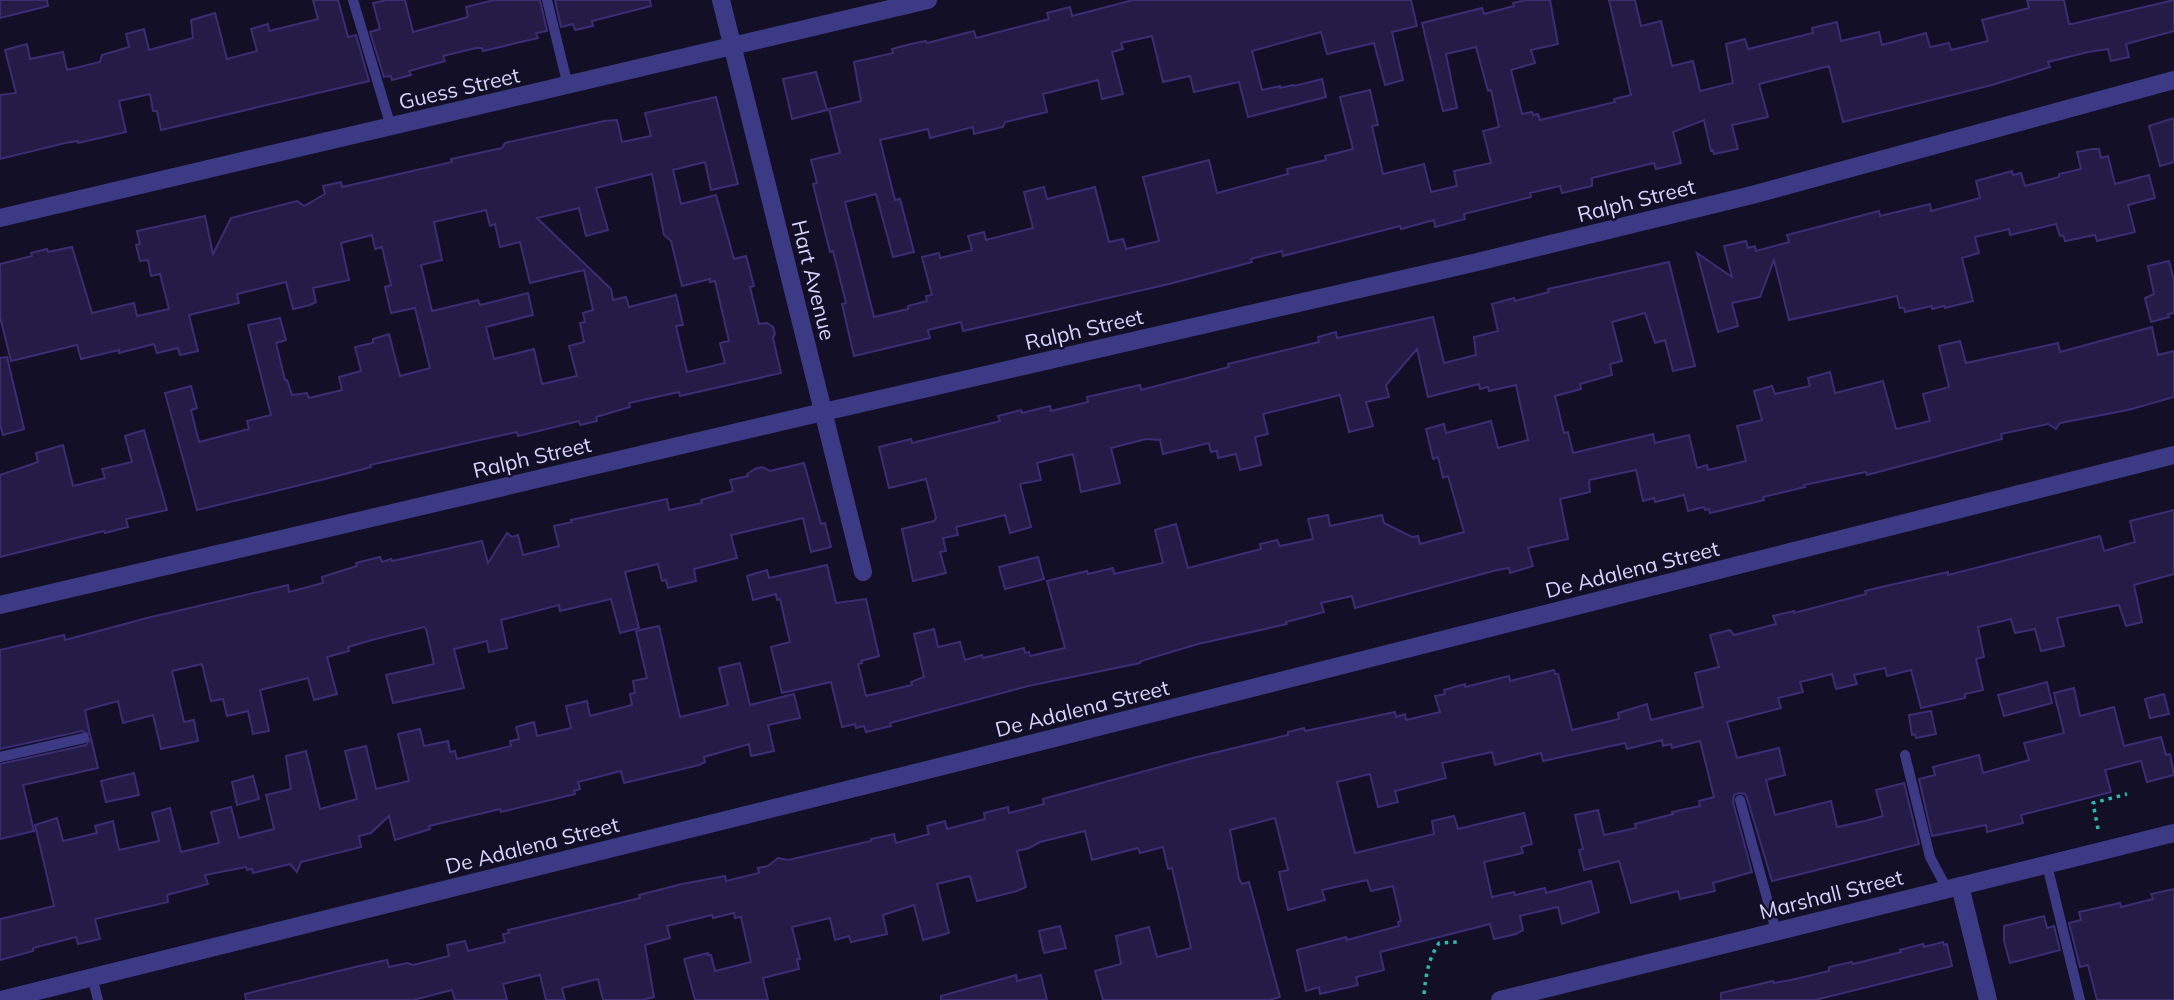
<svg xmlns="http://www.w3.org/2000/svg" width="2174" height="1000" font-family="Mulish,sans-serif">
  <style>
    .building { fill: #241b47; stroke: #3b2d73; stroke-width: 2; fill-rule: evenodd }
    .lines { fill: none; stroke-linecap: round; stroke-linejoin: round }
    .path { stroke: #2fb8b0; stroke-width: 3.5; stroke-dasharray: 3.5 5; stroke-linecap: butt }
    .service { stroke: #3d3a85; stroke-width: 10 }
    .minor { stroke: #3d3a85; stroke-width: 18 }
    .labels { text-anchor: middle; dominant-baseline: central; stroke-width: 5; stroke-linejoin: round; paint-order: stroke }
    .street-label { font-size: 21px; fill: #d9d4ff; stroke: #130f26 }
  </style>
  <rect width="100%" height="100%" fill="#130f26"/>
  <!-- building -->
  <g class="building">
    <path d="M0,0H47L48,6L0,18Z"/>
    <path d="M313,0H338L348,37L356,35L369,81L161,130L157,111H153L150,94L119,101L126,132L78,143V141L65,143L0,159V95L16,93L5,50L27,44L30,59L63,52L67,70L100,62L102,55L129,47L126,34L144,29L149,50L193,38L191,20L215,13L227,59L257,51L251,29L268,24L269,31L318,19Z"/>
    <path d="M387,0H405L413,32L468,17L466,7L494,0H540L547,31L536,33L538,38L483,51L482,48H476L443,56L445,61L409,71L411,75L392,80L391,76L384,77L370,32L380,29L373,3Z"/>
    <path d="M555,0H650L651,6L592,21L593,26L575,30L573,24L561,27Z"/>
    <path d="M1133,0H1411L1417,26L1392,32L1403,80L1385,85L1374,43L1327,54L1321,32L1252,51L1262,90L1280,86V88L1293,85L1294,86L1322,79L1326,97L1248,117L1239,82L1194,92L1190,76L1163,82L1152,36L1121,43L1123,49L1112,52L1123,94L1102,99L1098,80L1043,94L1047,112L1005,122L1003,127L974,134L973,127L930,138L928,129L880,140L895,200L900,199L914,252L893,257L876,194L845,202L874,317L908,309V306L927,301L926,296L932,295L922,257L939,253L940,258L972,250L968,236L984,232L986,240L1033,228L1024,192L1044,187L1047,199L1095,187L1109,242L1123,239L1126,249L1159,241L1143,177L1209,160L1217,193L1288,174L1287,169L1326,160L1325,156L1353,149L1340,97L1370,90L1378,125L1372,126L1383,174L1424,164L1431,192L1457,186L1454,171L1491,163L1483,131L1499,127L1491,90L1488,91L1476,47L1446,54L1457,108L1443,111L1422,23L1482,8L1484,14L1514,6L1513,3L1526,0H1550L1558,44L1531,50L1535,63L1511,70L1522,114L1532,112L1533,115L1538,114L1540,120L1615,102L1614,99L1631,95L1609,0H1635L1641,26L1661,21L1672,66L1693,61L1700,91L1733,83L1726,44L1745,39L1748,49L1813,33L1812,28L1837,22L1841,41L1879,32L1882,45L1926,33L1930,47L1949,43L1951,50L1988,41L1982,20L2029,8L2027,0H2064L2069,24H2072L2174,0V31L2126,44L2129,57L2111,61L2108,49L2088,52L2048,62L2050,67L1992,85L1843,122L1829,66L1759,84L1768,117L1732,125L1738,149L1714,154L1713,150L1711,151L1704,120L1673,132L1681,163L1656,169L1654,163L1592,178V186L1562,193L1560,186L1530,193L1531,197L1464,214L1465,219L1435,227L1434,220L1401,229L1400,226L1283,256L1282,251L1251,259L1252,262L1169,284L963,331L961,322L928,330L930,338L854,356L842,304L846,303L833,251L830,252L813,184L817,183L811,160L840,153L829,109L861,101L854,62L893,53L892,49L911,44L926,41L927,43L974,31L976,38L1049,19L1047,13L1070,7L1072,16Z"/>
    <path d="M816,72L827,110L792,119L783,79Z"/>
    <path d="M716,97L738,184L711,190L705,162L673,170L681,204L716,195L734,259L746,256L754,286L750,287L759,324L767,323L773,327L775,334L773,338L781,373L680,396L679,392L629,403L630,407L596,417L597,421L580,425L579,421L518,436L517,432L480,440L370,465L371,467L337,476L197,510L165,393L191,386L197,408L191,410L199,442L249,429L247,421L271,415L248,325L280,318L286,340L276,343L285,380H287L292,395L307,393L309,398L342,390L339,377L361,371L355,347L373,343V339L389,334L400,376L430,368L415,308L391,313L385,287L391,285L382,247L375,249L372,235L341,243L349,280L313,288L316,302L310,305L293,309L286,282L237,294L239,303L189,315L198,351L180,355L178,348L157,353L154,344L119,353V350L81,359L77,345L11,361L0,317V264L32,256L31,253L47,249L48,252L72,247L92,313L134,303L137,316L169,309L160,274L151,276L148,260L140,261L136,245L140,244L137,231L205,216L213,254L231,218L297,201L304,206L325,194L323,186L341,182L342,187L452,162L451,159L502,148L505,143L604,121L617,120L622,142L651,136L645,113ZM652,174L664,235L671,241L682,286L710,279V282L715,281L729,341L720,343L725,363L687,372L676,326L683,325L676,295L629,307L626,297L613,300L611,289L537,218L579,208L586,236L608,230L596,188ZM486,210L490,226L495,224L500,247L520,242L530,283L584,270L593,310L583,313L585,322L580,323L584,342L569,346L577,376L542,384L534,349L494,359L486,327L533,315L528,293L480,305L478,300L432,311L421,265L442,260L434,222Z"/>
    <path d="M2174,118V162L2160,166L2149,126Z"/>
    <path d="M2092,149H2099L2101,158L2108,156L2115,184L2149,175L2155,198L2128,205L2135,232L2097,241L2095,235L2065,241L2063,235L2060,236L2056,224L2010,235L2009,229L1975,237L1979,253L1962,258L1973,301L1945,308L1944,306L1932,309V306L1905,312L1904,308H1900L1897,296L1789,320L1774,260L1760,297L1732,303L1738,326L1718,332L1697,253L1732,277L1724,246L1746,241L1748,248L1755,246L1756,251L1789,242L1787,235L1879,211L1880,216L1930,204L1931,211L1980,198L1976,181L2012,171L2013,175L2021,173L2025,186L2059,177V174L2081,169L2077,152Z"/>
    <path d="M2169,261L2174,281V313L2168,314L2169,317L2151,322L2145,298L2154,294L2148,266Z"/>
    <path d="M1669,262L1695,366L1673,371L1665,340L1655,343L1645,313L1612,322L1622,361L1610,364L1612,375L1580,384L1581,389L1555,396L1564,433L1568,432L1573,453L1653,434L1655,443L1689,435L1697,468L1707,465L1708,470L1746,461L1737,426L1762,420L1754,391L1772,386L1775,394L1810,386L1808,378L1830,372L1835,393L1883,381L1896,429L1930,421L1923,394L1949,387L1939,346L1960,341L1966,363L2058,343L2060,352L2152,327L2158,355L2174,351V397L2128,410L2060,423L2056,429L2048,424L2001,434L2002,439L1867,475L1866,472L1804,485L1805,487L1763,497L1764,500L1710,513L1709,509L1705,510L1704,507L1688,511L1684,495L1655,502L1654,498L1643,501L1636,470L1589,480L1590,492L1560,499L1568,539L1528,548L1533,566L1510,573L1509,568L1497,570L1355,608L1352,596L1321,603L1324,612L1286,622L1287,624L1198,644L1141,661L1140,663L1028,686L890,723L891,726L866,732L864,726L856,728L855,724L842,727L831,682L782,693L771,647L790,642L780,599L777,600L776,594L753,600L747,576L767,570L769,578L827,565L836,603L866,599L879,656L861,661L862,663L858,664L866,696L912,685L911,682L924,677L914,634L934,629L938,647L960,642L965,660L982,655L983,658L1024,648L1025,653L1029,652L1030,656L1065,648L1047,581L1087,571L1088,574L1113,568L1114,574L1163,563L1155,530L1176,524L1188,568L1261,549L1260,544L1277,540L1280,546L1313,539L1308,519L1328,515L1330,526L1382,515L1384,523L1412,537L1418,536L1420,544L1464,532L1448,476L1443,478L1438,457L1433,459L1426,429L1444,424L1446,433L1491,421L1498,448L1528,440L1516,385L1489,391L1488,387L1480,389L1479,384L1428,397L1417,349L1386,385L1389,397L1366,402L1373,426L1349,432L1340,395L1263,414L1268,434L1255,437L1261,465L1240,470L1236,454L1218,458L1217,451L1211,452L1209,443L1163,454L1160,440L1146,439L1111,448L1120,483L1081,492L1073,454L1037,463L1041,480L1020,484L1031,527L1010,533L1005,515L956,527L958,535L943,538L946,551L940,552L946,573L913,581L902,529L934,521L936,518L926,479L889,488L879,447L911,439L912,443L1000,421L998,416L1021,410L1022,413L1050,406L1051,411L1088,402L1087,397L1140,385L1141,390L1229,367L1228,364L1319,342L1318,337L1336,332L1337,338L1433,317L1444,363L1476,355L1474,337L1498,331L1492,304L1514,298L1515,301L1549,292L1548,289Z"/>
    <path d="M7,357L24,429L3,435L0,424V358Z"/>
    <path d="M144,430L167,510L126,519L128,527L105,533L104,531L0,557V475L38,462L36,453L63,445L73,486L105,478L102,469L132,462L125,436Z"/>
    <path d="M804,463L821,524L825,523L831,547L811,552L803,518L731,535L737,558L694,569L696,581L668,588L666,580L662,581L658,564L625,572L639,628L620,633L611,599L560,611L559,605L501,620L507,648L489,652L487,641L454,649L464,688L393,703L386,675L434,664L426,629L424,627L372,640L348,647L349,651L327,657L337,694L314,700L308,678L260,690L269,731L253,734L248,711L227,716L223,699L211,701L202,664L172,671L184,722L194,720L198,741L161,749L153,715L123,723L118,701L85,710L90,735L82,731L0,749V650L64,635L65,640L147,618L288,585L289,592L323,583L322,577L357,566L356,563L380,557L382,562L391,559L392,561L482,541L488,563L507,533L512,537L518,535L523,555L559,546L554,526L572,522L571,520L667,499L669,510L702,503L701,500L733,491L730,480L748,476L747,474L755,469L762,467L770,471Z"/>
    <path d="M2174,510V574L2134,585L2142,622L2126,626L2119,605L2057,618L2064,646L2041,651L2035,629L2015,633L2011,619L1978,627L1984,657L1976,659L1983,690L1965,694V698L1921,708L1911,670L1887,676L1885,668L1854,675L1857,684L1836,689L1832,674L1800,682L1803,692L1778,698L1781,708L1727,722L1737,758L1779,748L1785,775L1766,780L1775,815L1831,801L1837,827L1865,821L1883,816L1876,790L1904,783L1919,844L1801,874L1772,881L1747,798L1745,794L1739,793L1734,795L1733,802L1752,872L1713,883L1715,891L1680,899L1678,891L1631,903L1619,861L1584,870L1579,850L1583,849L1575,815L1598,810L1604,835L1636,828L1635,824L1673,814L1672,812L1700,806L1699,801L1714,797L1700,741L1672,748L1671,744L1663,746L1662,740L1627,749L1625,743L1543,761L1541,753L1495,765L1492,752L1442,763L1446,778L1395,791L1398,802L1378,807L1370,774L1337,782L1355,853L1434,834L1432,821L1454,816L1458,829L1524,813L1532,844L1521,847L1523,853L1484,862L1492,897L1514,892L1515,895L1545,888L1546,893L1591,881L1599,912L1562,924L1558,907L1520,916L1523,930L1516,934L1494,939L1490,924L1380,952L1384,970L1356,977L1358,985L1320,994L1319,987L1306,991L1297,950L1346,937L1347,940L1399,926L1398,922L1401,921L1393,886L1371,891L1367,880L1322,890L1325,900L1288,910L1279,872L1288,870L1275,818L1230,830L1239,879L1242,884L1249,882L1280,997L1269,1000H1103L1095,971L1121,964L1116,936L1149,927L1157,957L1191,948L1172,868L1168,869L1163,847L1140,853L1138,848L1092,860L1085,831L1040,842L1029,848L1017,851L1026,887L1017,891L977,901L970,876L937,884L949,933L923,940L914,905L883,915L887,934L851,942L849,936L835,940L830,918L792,927L800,959H797L799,969L763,978L768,1000H695L684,959L708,953V955H711L715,971L751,962L741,917L735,918L734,913L713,918L712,915L667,926L670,938L645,945L654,997L642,1000H603L598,979L562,988L565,1000H546L540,975L503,984L507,1000H455L452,990L413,1000H246L245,994L359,966L387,960L389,967L407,963L413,965L449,956L447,945L465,941L468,951L505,942L503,934L509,933L508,930L640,898L639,895L682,884L725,876L726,881L759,873L758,868L768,866L778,858L788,860L871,841V839L894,834L896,843L929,834L927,826L945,821L947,829L985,819L984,813L1008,807L1009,813L1044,804L1043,799L1189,759L1288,735V732L1304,728L1305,731L1395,712L1396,717L1405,714L1406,720L1440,712L1435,696L1445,694L1444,690L1465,684V687L1509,676L1510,681L1554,670L1555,674H1558L1572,730L1619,719L1618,713L1647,704L1651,720L1703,707L1695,673L1719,667L1710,635L1730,630L1734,635L1776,624L1773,616L1794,611V613L1866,594L1865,591L1877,588L1948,572V575L2100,536L2104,551L2135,542L2130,521Z"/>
    <path d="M1038,557L1044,579L1005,589L999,567Z"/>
    <path d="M659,626L680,717L728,705L719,668L740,663L750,705L794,694L800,718L768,725L774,751L751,756L749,744L704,757L705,762L699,765L624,783L621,771L578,782L580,789L574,791L575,794L501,812L500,809L429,826L430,829L395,840L389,816L371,833L359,836L361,847L301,862L297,872L290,864L253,873L252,869L247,870L246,867L205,875L208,884L167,895L168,902L95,919L100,939L78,944L76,937L33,948V951L0,960V919L54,906L35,825L57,818L63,841L97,833L95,826L113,821L119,850L159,841L152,813L170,808L181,852L219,843L211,812L231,807L239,838L274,829L266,795L291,789L286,756L306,751L320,809L357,799L345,751L366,746L376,789L409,781L398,734L420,729L424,746L448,741L450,752L455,751L457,759L511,746L510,741L519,739L516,727L534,722L537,736L571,728L566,706L587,701L590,716L632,705L630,694L635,693L633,681L647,678L636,631Z"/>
    <path d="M2047,682L2052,703L2004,716L1998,695Z"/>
    <path d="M2074,688L2080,716L2114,707L2124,746L2161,737L2166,755L2170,754L2174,775L2147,782L2141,761L2105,770L2111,792L2021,815L2023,823L1987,832L1986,825L1932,836L1919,779L1935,775L1933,767L1979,755L1983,773L2029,760L2024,743L2064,733L2054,693Z"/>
    <path d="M2164,694L2169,714L2150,718L2145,699Z"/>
    <path d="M1931,711L1936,734L1916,738L1915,734L1912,735L1909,715Z"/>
    <path d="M91,738L98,768L23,785L34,831L0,839V764L86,745Z"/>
    <path d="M134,773L139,795L106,802L101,781Z"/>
    <path d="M253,776L259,799L237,805L232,782Z"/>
    <path d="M2174,889V1000H2097L2088,965L2080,967L2069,923L2081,920L2079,912L2120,903L2121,907L2153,899L2151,894Z"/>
    <path d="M2044,916L2047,928L2054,926L2060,950L2010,963L2004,941V926Z"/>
    <path d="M1060,926L1066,948L1044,953L1039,931Z"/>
    <path d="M1943,942L1944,945L1947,944L1952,966L1815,1000H1721V993L1773,981L1774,983L1791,980L1829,971V967L1852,962L1853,964L1901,952L1900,950L1923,944L1924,947Z"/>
    <path d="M1016,975L1017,981L1041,975L1047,1000H941V996Z"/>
  </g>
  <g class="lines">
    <!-- path -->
    <g class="path">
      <path d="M2098,829L2093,803L2127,794"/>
      <path d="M1424,994C1426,974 1428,960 1439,943L1459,942"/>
    </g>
    <!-- service -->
    <g class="service">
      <path d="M353,0L391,127"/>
      <path d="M547,0L568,86"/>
      <path d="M1905,755L1930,857L1947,889"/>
      <path d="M0,757L84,738"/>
      <path d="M1740,800L1776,931"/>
      <path d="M2047,865L2080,1000"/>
      <path d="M92,977L98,1000"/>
    </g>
    <!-- minor -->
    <g class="minor">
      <path d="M721,0L863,572"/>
      <path d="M0,218L928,0"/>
      <path d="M0,605L806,416L1473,263L1752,195L2174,80"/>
      <path d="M1960,886L1988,1000"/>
      <path d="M1,1000L963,761L2174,455"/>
      <path d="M1500,1000L2174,833"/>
    </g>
  </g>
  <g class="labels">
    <!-- street labels -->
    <g class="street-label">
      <text transform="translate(459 88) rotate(-13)">Guess Street</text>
      <text transform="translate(1636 200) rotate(-14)">Ralph Street</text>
      <text transform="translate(814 280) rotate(76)">Hart Avenue</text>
      <text transform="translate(1084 329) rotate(-13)">Ralph Street</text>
      <text transform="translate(532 457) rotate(-13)">Ralph Street</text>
      <text transform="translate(1632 569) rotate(-14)">De Adalena Street</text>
      <text transform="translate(1082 708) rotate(-14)">De Adalena Street</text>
      <text transform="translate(532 845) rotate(-14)">De Adalena Street</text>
      <text transform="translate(1831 894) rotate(-14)">Marshall Street</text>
    </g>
  </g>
</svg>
